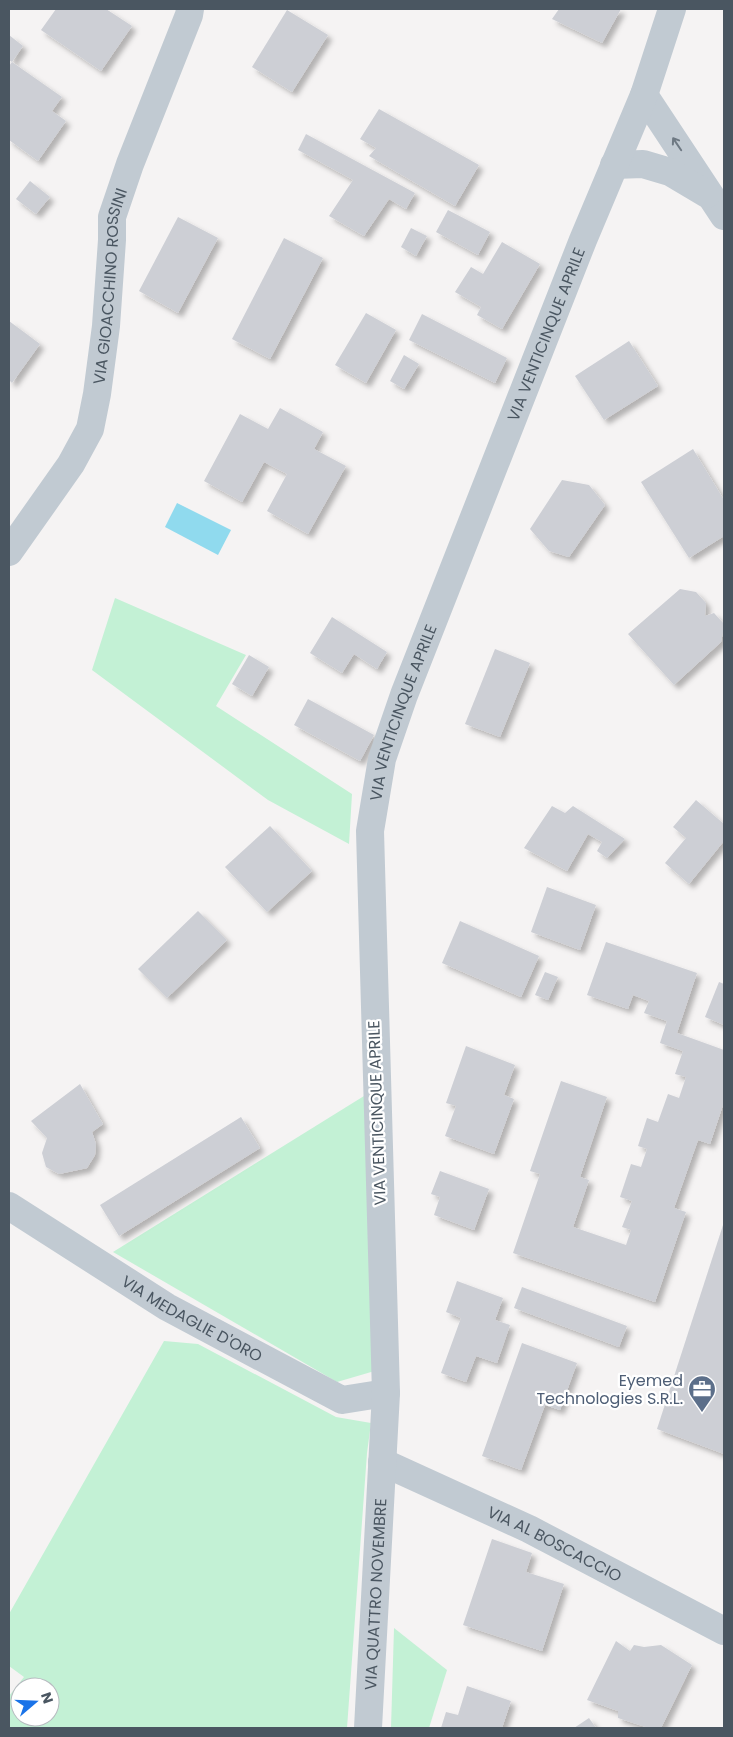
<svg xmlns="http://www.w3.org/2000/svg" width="733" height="1737" font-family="Poppins,sans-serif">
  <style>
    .green { fill: #c3f1d5; fill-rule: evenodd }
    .water { fill: #90daee }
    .building { fill: #cdcfd5; filter: url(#shadow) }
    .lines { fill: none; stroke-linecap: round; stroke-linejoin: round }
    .minor { stroke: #c1cad2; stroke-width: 28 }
    .oneway { stroke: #6e7983 }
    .labels { text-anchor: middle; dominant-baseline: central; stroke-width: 4.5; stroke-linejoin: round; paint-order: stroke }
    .street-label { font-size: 16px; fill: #4a5661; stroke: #fff }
    .service-label { font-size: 16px; fill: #4e5e75; stroke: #fff; text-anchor: end }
  </style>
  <defs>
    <filter id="shadow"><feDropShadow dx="4.5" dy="4.5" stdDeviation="2.5" flood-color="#0004"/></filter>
  </defs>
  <rect width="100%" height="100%" fill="#f5f3f3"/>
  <!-- green -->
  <g class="green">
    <path d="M115,598L246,655L216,706L352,794L349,844L268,800L92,670Z"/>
    <path d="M364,1096L378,1370L337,1382L113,1252Z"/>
    <path d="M164,1341L198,1344L336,1417L371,1423L367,1453L347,1728H9V1696L24,1677L9,1666V1614ZM20,1687H50V1717H20Z"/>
    <path d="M394,1628L447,1670L429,1728H391Z"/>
  </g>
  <!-- water -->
  <path class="water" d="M177,503L231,530L218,555L165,527Z"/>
  <!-- building -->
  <g class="building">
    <path d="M56,9H106L132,26L101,71L41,30Z"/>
    <path d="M559,9H621L602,43L552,19Z"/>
    <path d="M287,10L328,35L292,92L252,67Z"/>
    <path d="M9,35L23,46L12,62L9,60Z"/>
    <path d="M12,62L62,97L52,111L66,121L38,161L9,140V66Z"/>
    <path d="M379,109L479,165L455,206L369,156L376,148L360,139Z"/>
    <path d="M306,134L415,193L406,209L389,199L364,236L329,216L353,180L298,150Z"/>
    <path d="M30,181L50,197L36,214L16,199Z"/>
    <path d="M448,210L490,232L478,255L436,232Z"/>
    <path d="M178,217L218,238L178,313L139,291Z"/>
    <path d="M411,228L427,236L416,256L401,247Z"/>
    <path d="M284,238L323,258L270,359L232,339Z"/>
    <path d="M502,242L540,264L502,329L477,315L481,307L455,292L471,267L483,274Z"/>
    <path d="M366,313L396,330L366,383L335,365Z"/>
    <path d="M422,314L507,358L495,383L409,340Z"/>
    <path d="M9,321L40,344L12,383L9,380Z"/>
    <path d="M629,341L658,386L604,420L575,376Z"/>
    <path d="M404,355L419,364L404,389L390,381Z"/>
    <path d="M280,408L323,432L314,449L346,466L308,534L267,511L287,474L264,462L242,502L204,481L240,414L268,429Z"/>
    <path d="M693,449L724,500V536L689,558L641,482Z"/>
    <path d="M562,480L589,485L605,505L569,557L549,551L530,529Z"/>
    <path d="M680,589L696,592L706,603L705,616L714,613L724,624V627L721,642L674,685L628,634Z"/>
    <path d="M332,617L387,652L377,669L354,654L342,673L310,653Z"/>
    <path d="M495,649L530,663L500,737L465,724Z"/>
    <path d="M249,655L269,667L252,696L232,684Z"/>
    <path d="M308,699L374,735L360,761L294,725Z"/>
    <path d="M696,800L724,824V841L689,884L665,863L686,838L673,827Z"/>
    <path d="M552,806L565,813L573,806L625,839L607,858L597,851L602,842L588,834L567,871L524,848Z"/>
    <path d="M270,826L312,871L267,912L225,867Z"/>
    <path d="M547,887L596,905L580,950L531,932Z"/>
    <path d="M198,911L227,940L167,998L138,969Z"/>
    <path d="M460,921L539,956L521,997L442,963Z"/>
    <path d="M606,942L697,973L677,1033L724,1050V1102L710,1144L698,1140L674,1208L686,1212L655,1302L513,1253L540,1174L530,1171L561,1081L607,1097L580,1177L589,1180L573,1227L626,1245L631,1230L622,1227L632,1201L620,1197L631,1164L641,1167L647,1149L638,1146L647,1118L658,1122L668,1094L679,1098L686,1077L675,1074L683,1051L660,1043L667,1021L644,1013L649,1001L633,995L628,1009L587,995Z"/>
    <path d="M545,972L558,977L548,1000L535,995Z"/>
    <path d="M719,982L724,984V1025L705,1017Z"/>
    <path d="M466,1046L515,1065L504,1095L514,1099L494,1154L445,1136L456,1106L446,1103Z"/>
    <path d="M80,1084L103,1124L92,1132L96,1144L95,1155L87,1168L59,1174L46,1167L42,1153L47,1138L31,1121Z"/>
    <path d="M241,1117L260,1148L119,1236L100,1205Z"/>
    <path d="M440,1171L489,1189L474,1230L434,1215L440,1197L431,1194Z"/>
    <path d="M724,1222V1454L657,1429Z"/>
    <path d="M457,1281L503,1298L495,1320L510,1325L497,1363L476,1356L466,1382L441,1373L461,1318L446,1312Z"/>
    <path d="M522,1287L627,1326L619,1347L514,1308Z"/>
    <path d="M522,1343L577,1363L560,1410L545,1405L521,1470L482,1456Z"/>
    <path d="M492,1539L532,1553L526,1572L564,1584L542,1651L463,1625Z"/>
    <path d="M616,1641L630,1651L634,1645L644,1647L661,1645L692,1665L661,1728H649L618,1718V1711L587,1700Z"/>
    <path d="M467,1686L511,1701L502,1728H441L446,1712L458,1715Z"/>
    <path d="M589,1718L596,1728H574Z"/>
  </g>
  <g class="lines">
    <!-- minor -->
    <g class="minor">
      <path d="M644,95L724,216"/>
      <path d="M614,165L643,164L670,172L707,194"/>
      <path id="s1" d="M9,552L71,464L90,429L97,394L106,326L112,240V217L130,164L189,15L190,9"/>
      <path id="s2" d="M9,1206L167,1307L342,1400L386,1393"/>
      <path id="s3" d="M382,1462L529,1529L724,1631"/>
      <path id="s4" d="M368,1728L386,1393L370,831L382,759L404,695L583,240L644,95L672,9"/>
    </g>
  </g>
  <!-- one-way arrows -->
  <defs><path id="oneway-shaft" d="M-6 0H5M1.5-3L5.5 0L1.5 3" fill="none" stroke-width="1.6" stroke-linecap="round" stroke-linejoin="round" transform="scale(1.25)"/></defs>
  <use class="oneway" href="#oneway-shaft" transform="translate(677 144) rotate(-124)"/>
  <!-- icons -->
  <defs>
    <g id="office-pin" transform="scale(1.4375)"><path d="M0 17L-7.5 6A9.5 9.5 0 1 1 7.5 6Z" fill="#5c6f8a" stroke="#fff"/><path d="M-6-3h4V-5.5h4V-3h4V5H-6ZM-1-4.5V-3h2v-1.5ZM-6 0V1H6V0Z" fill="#fff"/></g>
  </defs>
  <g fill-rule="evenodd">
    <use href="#office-pin" x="702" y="1389"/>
  </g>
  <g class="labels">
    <!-- street labels -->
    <g class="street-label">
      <text stroke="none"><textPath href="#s1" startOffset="292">VIA GIOACCHINO ROSSINI</textPath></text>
      <text stroke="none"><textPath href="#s4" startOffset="1426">VIA VENTICINQUE APRILE</textPath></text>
      <text stroke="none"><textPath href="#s4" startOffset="1021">VIA VENTICINQUE APRILE</textPath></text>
      <text transform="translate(377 1113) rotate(-92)">VIA VENTICINQUE APRILE</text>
      <text stroke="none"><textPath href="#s2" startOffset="215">VIA MEDAGLIE D'ORO</textPath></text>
      <text stroke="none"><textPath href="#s3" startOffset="191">VIA AL BOSCACCIO</textPath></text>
      <text stroke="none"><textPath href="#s4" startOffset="134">VIA QUATTRO NOVEMBRE</textPath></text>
    </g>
    <!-- service labels -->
    <g class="service-label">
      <text x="683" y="1380">Eyemed<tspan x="683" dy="18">Technologies S.R.L.</tspan></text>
    </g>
  </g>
  <!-- border -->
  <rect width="733" height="1737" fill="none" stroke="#4a5661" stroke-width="20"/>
  <!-- north arrow -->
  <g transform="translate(35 1702) rotate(71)"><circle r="24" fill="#ffffff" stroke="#b7bbc0"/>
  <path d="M0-4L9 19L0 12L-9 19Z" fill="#1a73e8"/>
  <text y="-8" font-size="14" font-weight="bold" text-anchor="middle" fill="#4a5661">N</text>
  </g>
</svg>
